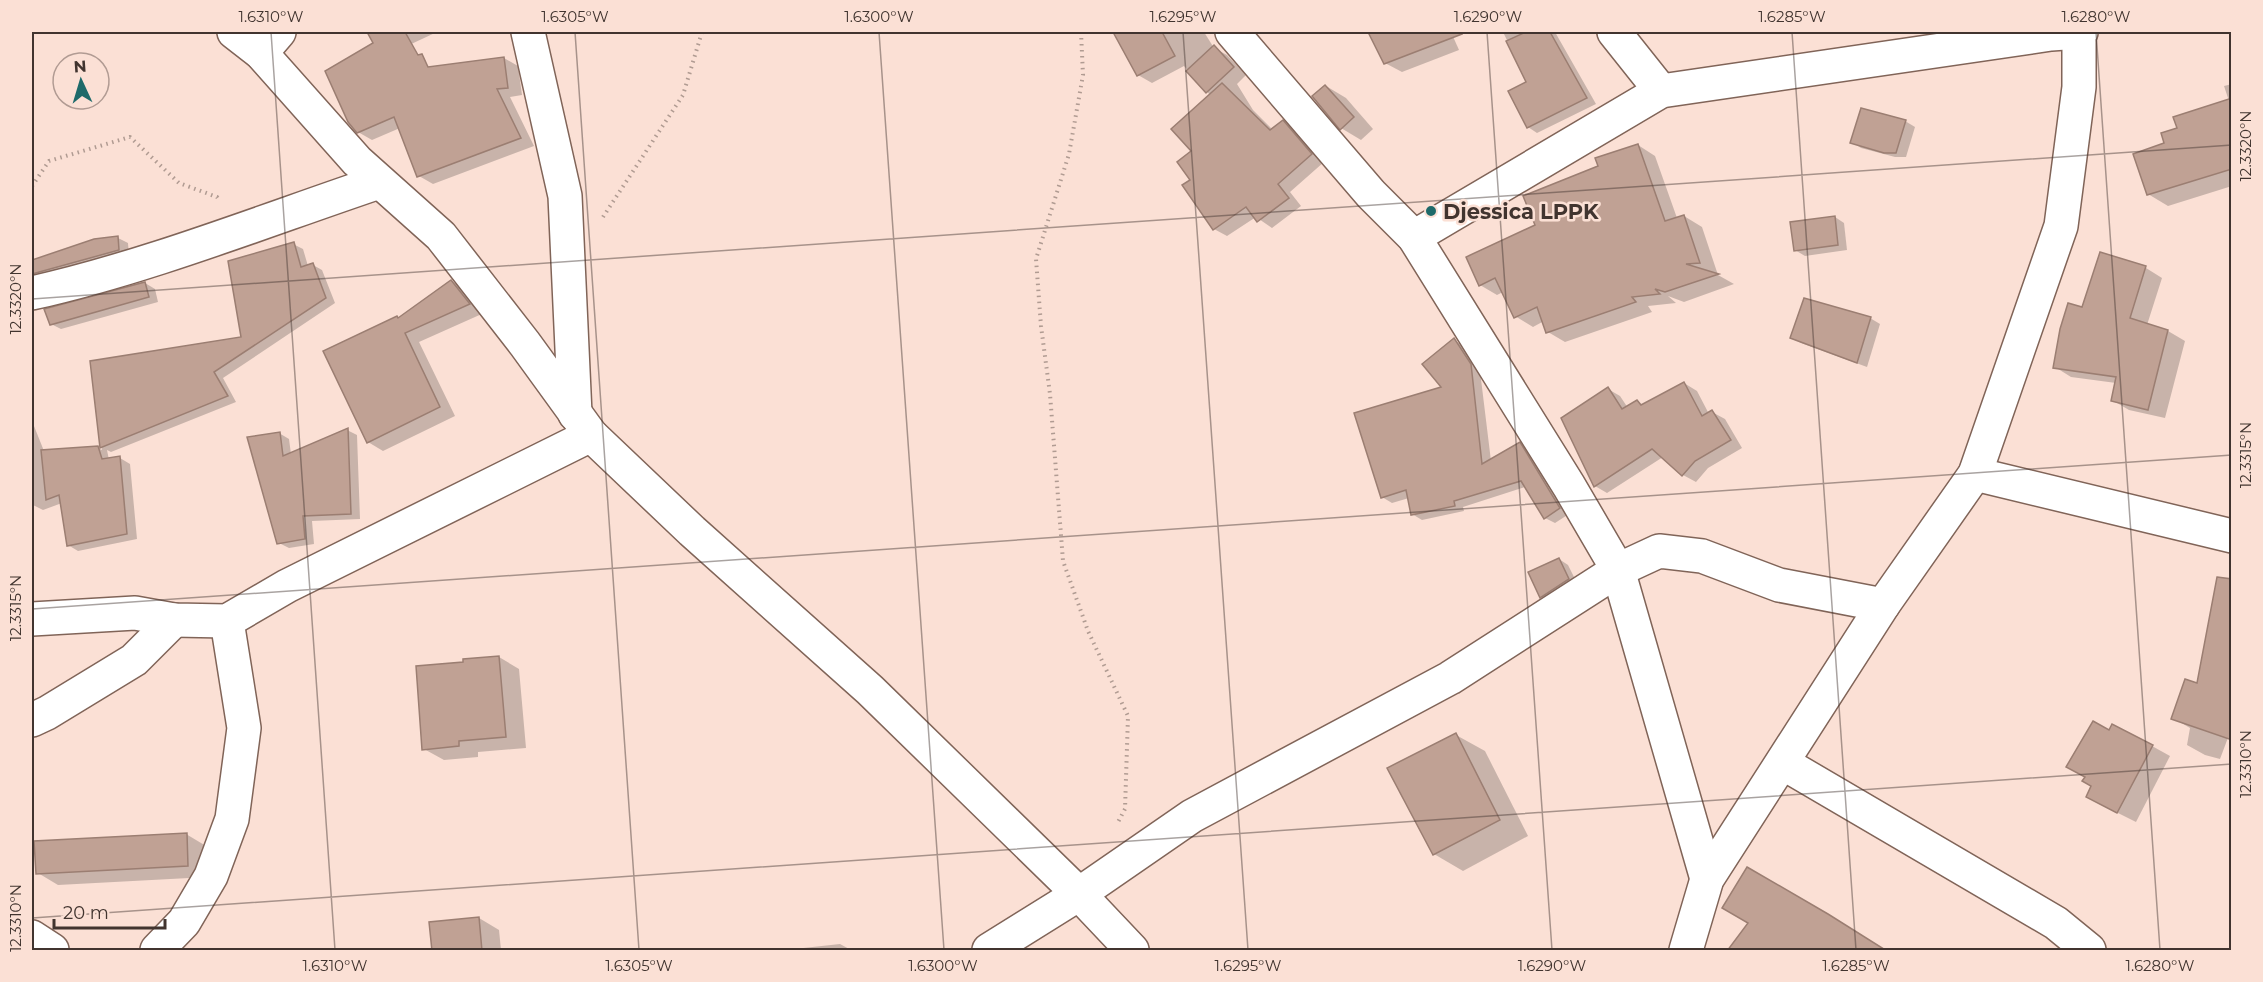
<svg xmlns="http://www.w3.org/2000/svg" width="2263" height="982" font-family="Montserrat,sans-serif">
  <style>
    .shadow { fill: #0003 }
    .building { fill: #c0a194; stroke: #9b7e72; stroke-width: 1.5 }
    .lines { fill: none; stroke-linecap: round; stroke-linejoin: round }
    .minor-casing { stroke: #806458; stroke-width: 36 }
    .path { stroke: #b09b92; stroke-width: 4; stroke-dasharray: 1.5 4.5; stroke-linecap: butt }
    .minor { stroke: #fff; stroke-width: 33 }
    .ticks { fill: none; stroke: #41342f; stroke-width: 1.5; stroke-opacity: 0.45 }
    .poi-dot { fill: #1e6a6a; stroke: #fbe0d5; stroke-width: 2 }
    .labels { text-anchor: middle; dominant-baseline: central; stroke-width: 5; stroke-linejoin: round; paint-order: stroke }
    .poi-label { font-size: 21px; font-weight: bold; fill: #41342f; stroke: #fbe0d5; text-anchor: start }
    .neatline { fill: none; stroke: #41342f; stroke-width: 2 }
    .ticks-label { font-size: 15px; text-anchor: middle; fill: #41342f }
  </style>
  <rect width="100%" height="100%" fill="#fbe0d5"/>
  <!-- shadow -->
  <g class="shadow">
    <path d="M369,32H437L392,53L375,43Z"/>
    <path d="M1136,32H1204L1214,48L1227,55L1246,75L1237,84L1253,110L1273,130L1283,122L1296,129L1324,162L1290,192L1301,206L1272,228L1256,217L1227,236L1214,229L1192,181L1193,152L1210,95L1184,66L1152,83L1138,75L1120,40Z"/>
    <path d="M1370,32H1451L1459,50L1402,72L1385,63Z"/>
    <path d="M1503,32H1555L1596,104L1537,133L1528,127V83Z"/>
    <path d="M504,58L518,66L522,95L510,97L534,146L433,184L419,176L400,128L372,140L358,132Z"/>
    <path d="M2232,84V186L2168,206L2148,194L2166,144L2179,129L2229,101L2224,86Z"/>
    <path d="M1326,86L1346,98L1373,129L1361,140L1341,128Z"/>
    <path d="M1905,121L1915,127L1906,157H1895L1861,148L1852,142Z"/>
    <path d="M1638,145L1655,156L1677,218L1684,216L1702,227L1718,275L1734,284L1684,302L1668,296L1676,303L1648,306L1652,312L1565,342L1548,332L1544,321L1533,327L1515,316L1503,292L1497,295L1480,285L1537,225L1600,167Z"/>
    <path d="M1835,217L1844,223L1847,250L1805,256L1795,250Z"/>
    <path d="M118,238L128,243L129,256L42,279L33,273L32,261L94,240Z"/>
    <path d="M293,244L303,249L308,266L313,265L322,270L335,303L223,378L236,402L111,452L107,450L109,460L120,458L130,464L137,539L78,551L68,545L62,503L43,510L33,505L32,502V421L44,451L98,448L102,450L92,362L242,338Z"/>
    <path d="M2101,254L2146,268L2162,278L2147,325L2168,331L2185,341L2165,418L2129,410L2112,400L2116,383L2071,377L2055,367L2083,309Z"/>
    <path d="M451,281L466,290L484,313L419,342L455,416L383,451L368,442L399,319Z"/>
    <path d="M145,283L155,289L158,302L61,329L51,324Z"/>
    <path d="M1870,318L1880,324L1867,367L1801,343L1792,338Z"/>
    <path d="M1454,340L1463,346L1480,371L1491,461L1520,444L1529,450L1569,514L1555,523L1545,518L1525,487L1463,507L1464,511L1422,520L1412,514L1409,498L1392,503L1382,497L1443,388Z"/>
    <path d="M1684,383L1697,391L1709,414L1712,412L1725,419L1742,448L1708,468L1696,482L1683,475L1663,457L1607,493L1595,486L1608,389L1620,396L1628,408L1637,402L1644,405Z"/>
    <path d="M347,430L357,435L360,519L312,521L314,544L289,548L279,543V433L289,439L291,454Z"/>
    <path d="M1559,559L1568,565L1578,585L1551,602L1542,596Z"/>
    <path d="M499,657L519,669L526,748L478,752V757L444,760L424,749L465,664Z"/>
    <path d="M2198,685L2232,727L2220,759L2205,755L2187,745L2190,728L2173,718Z"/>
    <path d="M2109,732L2152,746L2170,756L2136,822L2106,807Z"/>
    <path d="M1456,735L1485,751L1528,836L1463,871L1434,854Z"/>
    <path d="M186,834L206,846L208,877L58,885L38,873Z"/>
    <path d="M479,918L499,930L501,950H434Z"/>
    <path d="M840,944L851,950H785Z"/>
  </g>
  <!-- building -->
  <g class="building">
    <path d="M367,32H405L418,55L422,54L428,67L504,57L508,88L497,89L521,138L417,177L394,117L357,133L348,122L325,71L373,43Z"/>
    <path d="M1113,32H1162L1175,56L1137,76Z"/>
    <path d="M1368,32H1461L1462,34L1384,64Z"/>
    <path d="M1526,32H1550L1587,98L1527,128L1508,91L1526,82L1506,41Z"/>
    <path d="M1214,45L1234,67L1206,93L1186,71Z"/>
    <path d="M1222,83L1270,130L1283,120L1312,154L1278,184L1289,198L1257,222L1246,207L1213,230L1182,185L1190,180L1177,162L1191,151L1171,129Z"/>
    <path d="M1325,85L1354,117L1340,130L1312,96Z"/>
    <path d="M2232,98V169L2147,195L2133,154L2164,143L2161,133L2177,128L2173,117Z"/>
    <path d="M1861,108L1906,120L1896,153H1884L1850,143Z"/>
    <path d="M1638,144L1665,221L1684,215L1700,263L1686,264L1719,274L1665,292L1655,289L1660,294L1632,297L1636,302L1546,333L1537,307L1514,318L1495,278L1479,286L1466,257L1535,225L1523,196L1598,166L1595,158Z"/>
    <path d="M1835,216L1838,245L1794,251L1790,222Z"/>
    <path d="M118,236L119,250L32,274V260L94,239Z"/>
    <path d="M294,242L301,267L313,263L326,298L214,372L228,396L100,448L90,361L241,337L228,261Z"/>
    <path d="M2100,252L2146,266L2130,318L2168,330L2148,410L2111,401L2116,377L2053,368L2060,329L2068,303L2082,307Z"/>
    <path d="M451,280L470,304L405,333L440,407L367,443L323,351L397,316L398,318Z"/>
    <path d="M145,282L149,297L50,325L44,309Z"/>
    <path d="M1804,298L1871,317L1857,363L1790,338Z"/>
    <path d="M1454,338L1471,364L1482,464L1520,442L1560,508L1544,519L1521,481L1454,501L1455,506L1411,515L1406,490L1381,498L1354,413L1441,387L1422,364Z"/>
    <path d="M1684,382L1702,416L1712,410L1731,440L1695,461L1682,476L1652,449L1594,487L1561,418L1608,387L1622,409L1637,400L1641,405Z"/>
    <path d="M348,428L351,514L303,516L305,539L277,544L247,437L280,432L283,456Z"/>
    <path d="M98,446L102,459L120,456L127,534L67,546L59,495L46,500L41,450Z"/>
    <path d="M1559,558L1569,579L1540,598L1528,572Z"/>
    <path d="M2217,577L2232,579V740L2171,719L2185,679L2197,683Z"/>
    <path d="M499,656L506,737L459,741V746L422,750L416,666L463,662V659Z"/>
    <path d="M2093,721L2109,730L2112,724L2153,745L2117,813L2086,797L2091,786L2082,781L2085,777L2066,767Z"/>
    <path d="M1456,733L1500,820L1433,855L1387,768Z"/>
    <path d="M187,833L188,866L36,874L34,841Z"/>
    <path d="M1747,867L1828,914L1887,951H1727L1748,923L1722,908Z"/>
    <path d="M479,917L482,951H432L429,922Z"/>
  </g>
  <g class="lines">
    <!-- minor casing -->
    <g class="minor-casing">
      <g id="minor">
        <path d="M234,32L261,53L357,161L441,236L525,344L591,435L692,531L870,690L1079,894L1132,950"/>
        <path d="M528,32L565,196L575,414"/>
        <path d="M1232,32L1371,194L1414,237L1569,486L1618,570L1707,879"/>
        <path d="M1614,32L1661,91"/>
        <path d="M261,53L279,32"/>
        <path d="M1414,237L1661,91L2051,34L2079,32"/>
        <path d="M32,293C148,267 266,220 379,182"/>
        <path d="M1975,474L2232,536"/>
        <path d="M32,619L135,613L174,620L227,621L287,586L591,435"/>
        <path d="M32,720L47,713L134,660L174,620"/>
        <path d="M1783,763L2056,923L2089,950"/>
        <path d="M32,937L52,950"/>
        <path d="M157,950L184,922L211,876L232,819L244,728L227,621"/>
        <path d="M989,950L1079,894L1192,816L1450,678L1618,570L1659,551L1702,556L1779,585L1883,605L1975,474L2061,226L2079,87V32H2081"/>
        <path d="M1686,950L1707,879L1883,605"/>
      </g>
    </g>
    <!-- path -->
    <g class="path">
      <path d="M1081,32L1083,75L1069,154L1036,259L1041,326L1050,394L1063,561L1088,631L1128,716L1125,809L1118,822"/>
      <path d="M32,186L49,161L130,137L179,183L217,197L219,200"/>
      <path d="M603,217L683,95L702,32"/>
    </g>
    <!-- minor -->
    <use href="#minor" class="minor"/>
  </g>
  <!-- ticks -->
  <path class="ticks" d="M271,32L335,950M575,32L639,950M879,32L944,950M1183,32L1248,950M1487,32L1552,950M1792,32L1856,950M2096,32L2160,950M32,299L2232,145M32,609L2232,455M32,918L2232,764"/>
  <!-- markers -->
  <circle class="poi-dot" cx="1431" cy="211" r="6"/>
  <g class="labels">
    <!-- poi labels -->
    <g class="poi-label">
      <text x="1443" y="211">Djessica LPPK</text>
    </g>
  </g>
  <!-- border -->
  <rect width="2263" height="982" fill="none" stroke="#fbe0d5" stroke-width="66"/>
  <!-- north arrow -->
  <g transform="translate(81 81) rotate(356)"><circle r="28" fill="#fbe0d5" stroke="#b19b93" stroke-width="1.5"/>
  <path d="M0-4.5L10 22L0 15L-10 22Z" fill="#1e6a6a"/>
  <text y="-9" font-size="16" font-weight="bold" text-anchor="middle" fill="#41342f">N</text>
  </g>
  <!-- scale -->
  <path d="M54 919v9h111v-9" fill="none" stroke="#41342f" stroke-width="3"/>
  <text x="63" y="919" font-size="18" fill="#41342f" stroke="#fbe0d5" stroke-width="4.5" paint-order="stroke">20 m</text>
  <rect x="33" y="33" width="2197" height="916" class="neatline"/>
  <g class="ticks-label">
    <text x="271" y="22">1.6310°W</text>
    <text x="575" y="22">1.6305°W</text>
    <text x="879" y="22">1.6300°W</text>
    <text x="1183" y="22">1.6295°W</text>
    <text x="1488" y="22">1.6290°W</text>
    <text x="1792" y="22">1.6285°W</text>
    <text x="2096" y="22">1.6280°W</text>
    <text transform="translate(2246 146) rotate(-90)" y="5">12.3320°N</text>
    <text transform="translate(16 299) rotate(-90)" y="5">12.3320°N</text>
    <text transform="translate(2246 455) rotate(-90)" y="5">12.3315°N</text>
    <text transform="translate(16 608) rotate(-90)" y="5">12.3315°N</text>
    <text transform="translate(2246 764) rotate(-90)" y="5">12.3310°N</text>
    <text transform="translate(16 918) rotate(-90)" y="5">12.3310°N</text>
    <text x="335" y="971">1.6310°W</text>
    <text x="639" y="971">1.6305°W</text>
    <text x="943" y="971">1.6300°W</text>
    <text x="1248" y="971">1.6295°W</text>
    <text x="1552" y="971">1.6290°W</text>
    <text x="1856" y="971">1.6285°W</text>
    <text x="2160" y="971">1.6280°W</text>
  </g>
</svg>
